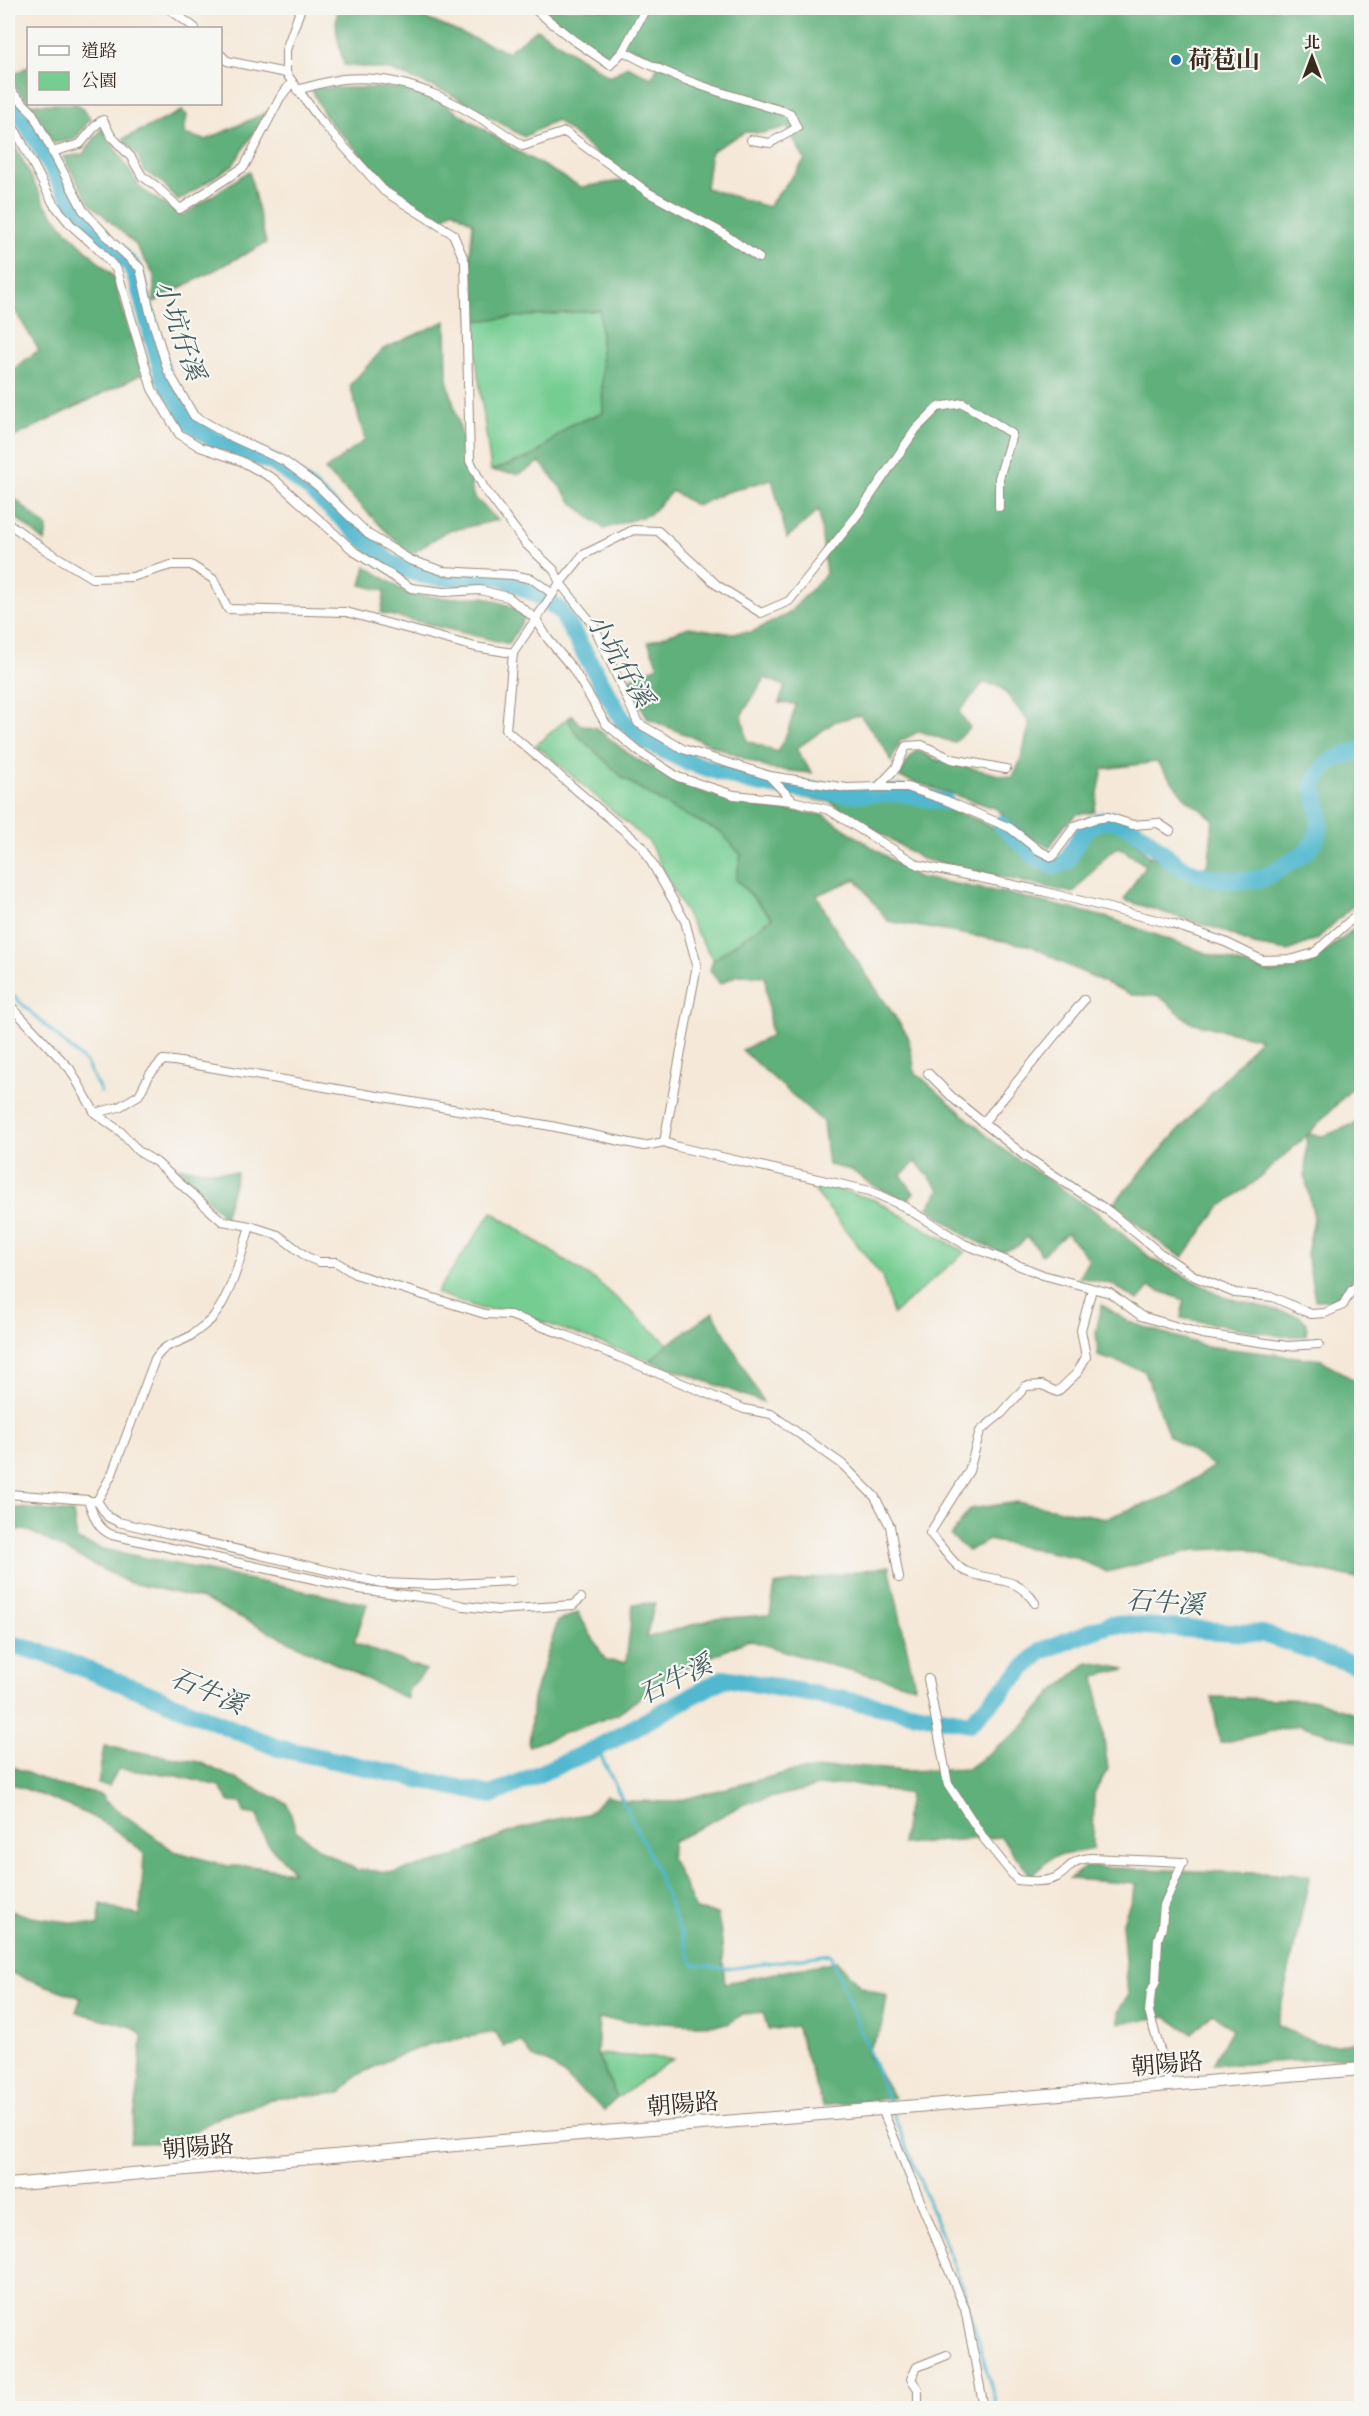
<svg xmlns="http://www.w3.org/2000/svg" width="1369" height="2416" font-family="'IM FELL Great Primer','Noto Serif TC',serif">
  <style>
    .green { fill: #75cd92; stroke: #587c58; stroke-width: 1.5 }
    .forest { fill: #60b07c; stroke: #4e6d4d; stroke-width: 1.5; fill-rule: evenodd }
    .lines { fill: none; stroke-linecap: round; stroke-linejoin: round }
    .stream { stroke: #51b8cf; stroke-width: 3 }
    .river { stroke: #51b8cf; stroke-width: 18 }
    .minor-casing { stroke: #98897b; stroke-width: 10 }
    .secondary-casing { stroke: #98897b; stroke-width: 14 }
    .minor { stroke: #fff; stroke-width: 8 }
    .secondary { stroke: #fff; stroke-width: 12 }
    .poi-dot { fill: #1f6fb2; stroke: #f6f6f2; stroke-width: 2 }
    .labels { text-anchor: middle; dominant-baseline: central; stroke-width: 4.5; stroke-linejoin: round; paint-order: stroke }
    .poi-label { font-size: 24px; font-weight: bold; fill: #3b2a1e; stroke: #f6f6f2; text-anchor: start }
    .street-label { font-size: 24px; fill: #3b2a1e; stroke: #f6f6f2 }
    .water-label { font-size: 26px; font-style: italic; fill: #435c5c; stroke: #f6f6f2 }
  </style>
  <rect width="100%" height="100%" fill="#f6f6f2"/>
  <filter id="ink" filterUnits="userSpaceOnUse"><feTurbulence type="fractalNoise" baseFrequency=".0167" numOctaves="2"/><feDisplacementMap in="SourceGraphic" scale="12" xChannelSelector="R" yChannelSelector="G"/><feConvolveMatrix kernelMatrix="1 2 1 2 8 2 1 2 1" color-interpolation-filters="sRGB"/></filter>
  <filter id="wash" filterUnits="userSpaceOnUse"><feTurbulence type="fractalNoise" baseFrequency=".008" numOctaves="4" result="noise"/><feDisplacementMap in="SourceGraphic" scale="24" xChannelSelector="R" yChannelSelector="G"/><feGaussianBlur stdDeviation="1.35" result="paint"/><feColorMatrix in="noise" values="0 0 0 0 0 0 0 0 0 0 0 0 0 0 0 0 0 1.4 0 .05"/><feComposite in="paint" operator="in"/></filter>
  <g filter="url(#wash)">
    <rect width="100%" height="100%" fill="#f5e8d8"/>
    <!-- green -->
    <g class="green">
      <path d="M600,310L603,413L570,425L535,455L491,471L471,321Z"/>
      <path d="M568,718L575,732L623,778L673,809L721,832L742,855L736,879L772,918L713,960L689,920L649,842L536,745Z"/>
      <path d="M807,1181L875,1200L965,1252L893,1314L882,1276Z"/>
      <path d="M492,1212L598,1282L668,1344L650,1361L507,1309H482L436,1293Z"/>
      <path d="M597,2054L673,2059L617,2098Z"/>
    </g>
    <!-- forest -->
    <g class="forest">
      <path d="M339,8H400L507,52L537,29L610,77L627,66L652,78L662,57L655,58L619,43L608,55L540,9L1361,8V898L1317,939L1288,951L1253,945L1224,931L1124,900L1145,865L1118,847L1109,853L1073,893L922,859L830,802L798,797V788L909,794L980,821L1005,834L1033,852L1046,866L1057,865L1083,830L1095,825L1108,826L1130,835L1149,856L1148,859L1151,856L1168,865L1201,877L1209,860L1213,819L1185,798L1157,762L1103,769L1094,812L1077,814L1063,827L1049,848L1031,838L995,808L899,777L907,762L917,750L934,759L1012,778L1020,762L1030,723L1000,686L983,683L959,712L970,728L954,743L920,731L900,741L891,762L884,747L860,715L836,721L796,749L812,773L770,769L648,719L627,680L658,666L648,642L689,627L727,633L752,632L788,614L826,574L819,510L787,538L772,479L724,493L697,506L672,491L650,514L604,529L573,503L540,462L520,474L491,471L535,455L570,425L603,413L600,310L471,321L470,256L473,223L453,210L441,220L393,188L326,118L311,88H419L519,152L581,187L628,180L556,120L524,137L449,93L390,70L344,65C340,48 332,23 339,8ZM787,127L805,160L768,207L706,188L711,151L745,132L763,133ZM765,678L785,686L779,703L796,704L788,731L778,752L747,741L742,714Z"/>
      <path d="M28,66V102L9,78Z"/>
      <path d="M30,104H77L91,118L74,140L53,143Z"/>
      <path d="M182,111L187,115L184,134L206,140L267,112L233,165L178,201L162,182L144,171L138,156L123,139Z"/>
      <path d="M102,128L141,189L182,216L249,171L266,243L154,302V275L135,244L90,203L63,157L83,154Z"/>
      <path d="M8,132L46,206L65,229L113,276L142,374L8,440V373L39,350L8,299Z"/>
      <path d="M446,321L447,379L467,455L473,496L498,520L445,532L410,555L325,470L365,440L350,385L383,349Z"/>
      <path d="M8,493L47,527L45,542L8,511Z"/>
      <path d="M366,566L408,594L443,598L484,597L513,607L525,617L509,644L381,613L385,591L361,585Z"/>
      <path d="M573,715L579,724L596,728L634,758L696,790L758,807L824,815L917,877L1005,893L1109,918L1212,955L1271,973L1308,965L1361,923V1079L1308,1134L1324,1136L1361,1121V1270L1336,1300H1315L1307,1254L1314,1218L1305,1176L1307,1135L1252,1184L1220,1207L1183,1257L1168,1249L1113,1204L1260,1039L1190,1022L1159,996L1132,995L1065,964L1032,946L888,921L856,879L817,895L834,927L908,1036L915,1072L1001,1148L1095,1211L1152,1259L1224,1297L1299,1316L1307,1323L1306,1336H1281L1181,1318L1184,1300L1149,1287L1138,1300L1111,1284L1079,1277L1089,1259L1067,1233L1042,1255L1028,1237L1016,1247L1000,1252L968,1237L928,1208L940,1189L916,1162L901,1175L914,1193L907,1201L872,1185L851,1170L828,1165L823,1122L742,1050L771,1036L765,976L737,975L720,984L710,970L713,960L772,918L736,879L741,855L721,832L673,809L623,778L575,732L568,718Z"/>
      <path d="M177,1167L237,1173L224,1218V1217Z"/>
      <path d="M1102,1305L1129,1322L1205,1346L1322,1360L1361,1385V1580L1283,1562L1248,1548L1194,1550L1107,1572L1074,1557L988,1540L968,1551L951,1536L970,1509L1018,1502L1106,1518L1170,1495L1214,1466L1169,1436L1145,1371L1098,1356L1096,1331Z"/>
      <path d="M713,1312L763,1402L650,1361L668,1344Z"/>
      <path d="M8,1507L73,1513L77,1540L103,1549L367,1604L354,1643L426,1670L409,1689L407,1699L203,1599L127,1582L29,1531L8,1528Z"/>
      <path d="M889,1566L915,1686L833,1666L749,1640L673,1673L618,1714L529,1746L533,1698L558,1621L578,1613L606,1661L626,1662L633,1604L655,1603L646,1638L713,1619L770,1615L775,1585Z"/>
      <path d="M1088,1662L1126,1669L1095,1676L1108,1769L1094,1793L1093,1849L1052,1857L1031,1876L1001,1837L902,1844L909,1794L854,1784L820,1786L744,1804L673,1842L670,1858L676,1867L696,1910L717,1914C724,1937 722,1959 725,1983L837,1961L860,1986L887,1996L882,2028L866,2052L894,2098L823,2106L796,2026L768,2030L763,2012L743,2014L728,2024L695,2025L599,2019L597,2054L617,2098L604,2110L548,2062L533,2058L522,2042L504,2046L495,2032L430,2044L392,2058L354,2077L341,2093L270,2099L258,2105L225,2114L193,2132L189,2143H130L138,2091L142,2035L133,2027L76,2012L81,1998L8,1972V1910L31,1917L98,1926L101,1904L140,1916L144,1854C106,1815 56,1802 8,1782V1765L53,1784L101,1795L105,1801L174,1851L228,1866H250L293,1872C278,1850 260,1846 259,1815L244,1813L242,1803L229,1802L219,1786L173,1775L118,1769L109,1786L98,1784L104,1746L199,1762L287,1803L296,1830L319,1849L357,1870L396,1872L449,1859L510,1832L552,1820L587,1814L606,1796L627,1801L673,1802L789,1772L855,1766L905,1771L967,1769L1020,1730L1052,1693Z"/>
      <path d="M1212,1697L1315,1700L1357,1714H1361V1743L1299,1725L1220,1743Z"/>
      <path d="M1085,1867L1310,1875L1277,2025C1305,2038 1329,2053 1361,2040V2056L1245,2064H1213L1232,2029L1213,2013L1192,2033L1166,2017L1119,2023L1118,2012L1128,1995L1122,1924L1137,1884L1069,1879Z"/>
    </g>
    <g class="lines">
      <!-- stream -->
      <g class="stream">
        <path d="M8,991L86,1063L101,1092"/>
        <path d="M597,1748L653,1862L693,1964L728,1969L830,1954L890,2104"/>
        <path d="M892,2111L963,2287L968,2306"/>
        <path d="M970,2312L997,2408"/>
      </g>
      <!-- river -->
      <g class="river">
        <path d="M8,96L28,126L69,197L107,243L131,265L138,283L164,379L192,424L214,440L274,463L310,489L390,563L422,575L454,579L500,576L536,594L560,610L623,721L645,741L686,761L751,782L778,787L850,794L902,793L945,802"/>
        <path d="M1001,824L1035,856L1054,866L1066,862C1075,847 1082,826 1101,821C1129,814 1157,851 1178,865C1196,878 1240,884 1262,878C1269,876 1275,871 1282,867C1295,859 1309,853 1316,838C1324,822 1318,803 1313,786C1325,761 1336,757 1362,750"/>
        <path d="M8,1643L49,1655L152,1695L278,1748L491,1795L597,1748L725,1678L970,1723L1041,1651L1111,1624L1263,1634L1362,1667"/>
      </g>
    </g>
  </g>
  <g filter="url(#ink)">
    <g class="lines">
      <!-- minor casing -->
      <g class="minor-casing">
        <g id="minor">
          <path d="M168,8L195,28"/>
          <path d="M301,8L286,50V73L320,120L384,191L453,234L465,262L470,461L484,488L526,544L554,570L560,583L594,626L638,723L683,749L770,776L847,788L878,787L896,768L906,746L922,745L952,759L1006,769"/>
          <path d="M533,8L572,39L610,65L623,51L646,8"/>
          <path d="M623,51C674,80 734,97 790,113L797,128L770,143L751,140"/>
          <path d="M220,54L227,61L286,73"/>
          <path d="M8,88L32,112L83,210L113,243L140,268L150,312L168,371L194,416L228,435L284,461L318,486L368,534L410,560L443,571L513,575L532,579L553,594"/>
          <path d="M297,90C312,86 328,81 343,79C410,72 470,109 523,146L565,132L649,193L721,232L759,258"/>
          <path d="M8,122L17,133L53,203L71,225L98,249L117,270L152,389L179,434L200,447L241,461L274,479L355,552L411,588L444,592L480,590L508,597L536,619L548,639L573,669L606,724L638,751L678,777L734,795L793,801L829,810L918,865L1042,891L1172,924L1225,942L1262,960L1294,959L1314,953L1362,910"/>
          <path d="M52,152L80,144L97,124L103,120L111,136L131,157L142,176L156,186L180,209L244,167L280,98L292,82"/>
          <path d="M8,523L44,549L92,578L132,577L171,565H191L213,579L228,609L346,612L475,647L513,653"/>
          <path d="M770,777L793,801"/>
          <path d="M878,787H907L945,800L1010,828L1038,850L1052,857L1075,826L1094,819L1108,817L1133,825L1158,823L1170,831"/>
          <path d="M8,1003L70,1069L95,1113L119,1107L139,1095L150,1074L163,1060L174,1061L551,1126L644,1146L664,1142L678,1147L870,1191L903,1206L964,1244L1043,1275L1110,1293L1141,1316L1202,1334L1288,1346L1319,1344"/>
          <path d="M928,1073L955,1100L1025,1156L1110,1212L1160,1253L1196,1277L1235,1293L1273,1297L1311,1314L1325,1313L1343,1305L1351,1291L1362,1281"/>
          <path d="M95,1113L121,1132L138,1151L156,1162L222,1221L250,1226L278,1235L307,1257L319,1262H336L355,1274L485,1314L510,1315L568,1336L744,1409L771,1414L842,1464L875,1497L890,1526L899,1578"/>
          <path d="M983,1123L1084,1000"/>
          <path d="M664,1142L697,965L685,921L642,846L506,730L513,653L560,583L583,555L633,530L658,531L717,585L761,613L789,601L858,514L916,429L938,407L963,403L1012,434L999,478V507"/>
          <path d="M8,1494L88,1500C94,1516 96,1528 112,1535L359,1589L435,1599L464,1606L498,1610L573,1605L581,1598"/>
          <path d="M93,1501H97L112,1474L155,1359C167,1340 178,1346 193,1334C200,1328 209,1323 214,1316C233,1291 241,1255 250,1226"/>
          <path d="M97,1501L108,1517L118,1522L382,1583L434,1585L512,1581"/>
          <path d="M1035,1603C1016,1574 993,1583 965,1571C955,1567 938,1542 930,1533L969,1471L980,1431L1002,1413L1026,1386L1042,1385L1057,1392L1077,1373L1086,1357L1081,1330L1092,1289"/>
          <path d="M928,1679L948,1784L985,1840L1017,1880C1029,1881 1046,1883 1057,1877C1073,1867 1069,1860 1091,1858L1183,1862L1164,1905L1162,1927L1158,1939L1156,1981L1151,1992L1149,2012L1170,2085"/>
          <path d="M882,2109L965,2309L984,2408"/>
          <path d="M912,2408L918,2405V2389L911,2379L917,2367L947,2355"/>
        </g>
      </g>
      <!-- secondary casing -->
      <g class="secondary-casing">
        <path id="secondary" d="M8,2185L568,2135L1362,2069"/>
      </g>
      <!-- minor -->
      <use href="#minor" class="minor"/>
      <!-- secondary -->
      <use href="#secondary" class="secondary"/>
    </g>
  </g>
  <!-- markers -->
  <circle class="poi-dot" cx="1176" cy="60" r="6"/>
  <g class="labels">
    <!-- poi labels -->
    <g class="poi-label">
      <text x="1188" y="60">荷苞山</text>
    </g>
    <!-- street labels -->
    <g class="street-label">
      <text transform="translate(1167 2064) rotate(-5)">朝陽路</text>
      <text transform="translate(683 2104) rotate(-5)">朝陽路</text>
      <text transform="translate(198 2147) rotate(-5)">朝陽路</text>
    </g>
    <!-- water labels -->
    <g class="water-label">
      <text transform="translate(180 330) rotate(71)">小坑仔溪</text>
      <text transform="translate(620 660) rotate(59)">小坑仔溪</text>
      <text transform="translate(1165 1602) rotate(4)">石牛溪</text>
      <text transform="translate(675 1679) rotate(-26)">石牛溪</text>
      <text transform="translate(208 1691) rotate(23)">石牛溪</text>
    </g>
  </g>
  <!-- margin -->
  <rect width="1369" height="2416" fill="none" stroke="#f6f6f2" stroke-width="30"/>
  <!-- legend -->
  <rect x="27" y="27" width="195" height="78" fill="#f6f6f2" stroke="#aba49d" stroke-width="1.5"/>
  <rect x="39" y="46" width="30" height="9" fill="#ffffff" stroke="#aba49d" stroke-width="1.5"/>
  <text x="81" y="57" font-size="18" fill="#3b2a1e">道路</text>
  <rect x="39" y="72" width="30" height="18" fill="#75cd92" stroke="#aba49d" stroke-width="1.5"/>
  <text x="81" y="87" font-size="18" fill="#3b2a1e">公園</text>
  <!-- north arrow -->
  <g transform="translate(1312 57)" stroke="#f6f6f2" stroke-width="4.5" paint-order="stroke">
  <path d="M0-4.5L10 22L0 15L-10 22Z" fill="#3b2a1e"/>
  <text y="-9" font-size="16" font-weight="bold" text-anchor="middle" fill="#3b2a1e">北</text>
  </g>
</svg>
